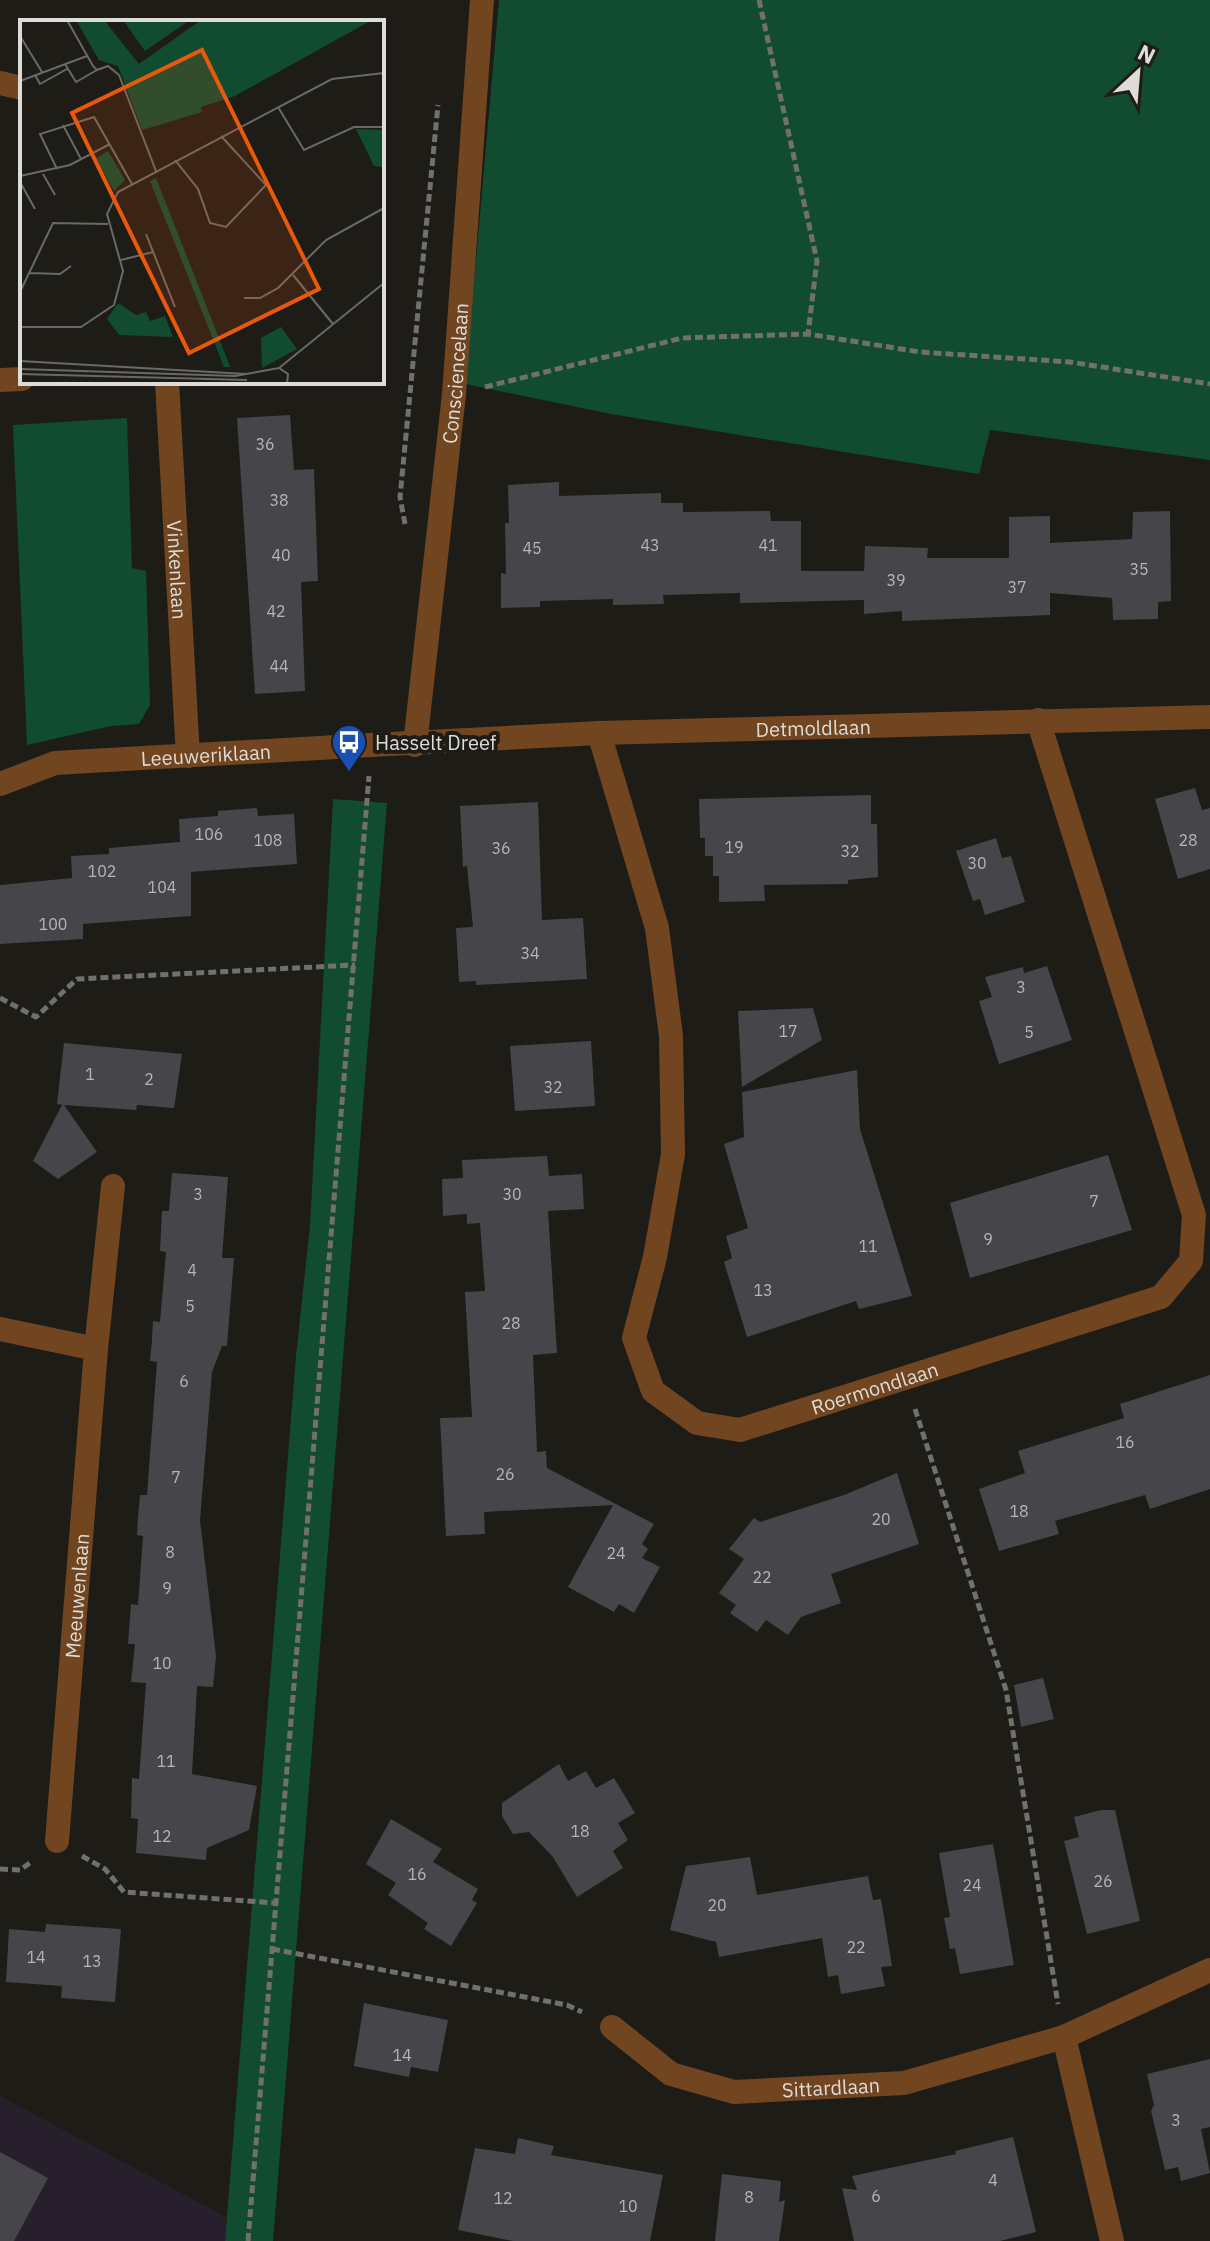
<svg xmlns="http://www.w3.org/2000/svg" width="1210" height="2241" font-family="'IBM Plex Sans',sans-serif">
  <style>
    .commercial { fill: #281f2d }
    .green { fill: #114c31 }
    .building { fill: #46454a }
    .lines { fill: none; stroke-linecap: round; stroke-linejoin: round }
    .path { stroke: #71706c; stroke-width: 5; stroke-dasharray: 8 4; stroke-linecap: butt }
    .street { stroke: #704520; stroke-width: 24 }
    .labels { text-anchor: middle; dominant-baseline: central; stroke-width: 8; stroke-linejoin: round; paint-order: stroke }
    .number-label { font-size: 16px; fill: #b7b6b5 }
    .street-label { font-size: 20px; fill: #dddcd9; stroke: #1d1c17 }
    .poi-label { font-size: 20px; fill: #dddcd9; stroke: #1d1c17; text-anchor: start }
    .inset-road { fill: none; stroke: #6a6965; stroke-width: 2 }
    .view { fill: #e8590c; fill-opacity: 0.15; stroke: #e8590c; stroke-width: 4 }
    .inset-edge { fill: none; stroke: #dddcd9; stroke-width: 4 }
  </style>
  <rect width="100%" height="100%" fill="#1d1c17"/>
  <!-- commercial -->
  <path class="commercial" d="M0,2096L226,2217L225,2241H0Z"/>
  <!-- green -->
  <g class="green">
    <path d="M499,0H1210V460L990,430L979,474L611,414L465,384Z"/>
    <path d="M127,418L132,568L146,571L150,705L139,724L111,726L27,745L13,425Z"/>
    <path d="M333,799L387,803L273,2241H225L296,1356L310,1226Z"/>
  </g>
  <!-- building -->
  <g class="building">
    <path d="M290,415L294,470L314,469L318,581L301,582L305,691L255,694L237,418Z"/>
    <path d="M559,482V496L661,493V503H683V512L770,511L771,521H801V571H864L865,546L928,548L927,558H1009V517L1050,516V543L1132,539L1133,512L1170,511L1171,601L1158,602V619L1113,620L1112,598L1050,593V615L902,621V611L864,614V600L740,603V593L663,595L664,604L613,605V599L540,601V607L501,608V573L506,574L505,523H509L508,485Z"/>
    <path d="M1195,788L1202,810L1210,808V869L1178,879L1155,799Z"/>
    <path d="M871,795V824H877L878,877L848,880V884L764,885L765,901L719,902V876H713V856H705V838H700L699,799Z"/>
    <path d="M538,802L542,920L583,918L587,979L476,985V981L459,982L456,928L473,927L467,866L463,867L460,806Z"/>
    <path d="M257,808L258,816L294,814L297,864L191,872V916L83,924V939L0,944V885L72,878L71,856L109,854V848L180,842L179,819L218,816V811Z"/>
    <path d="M996,838L1002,858L1011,856L1025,902L985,915L980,899L973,901L956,851Z"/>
    <path d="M1047,966L1072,1040L999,1064L979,1001L992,997L985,977L1023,967L1024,973Z"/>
    <path d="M813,1008L822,1040L742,1087L738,1011Z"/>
    <path d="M591,1041L595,1106L515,1111L510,1046Z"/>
    <path d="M64,1043L182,1054L174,1108L137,1105L136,1110L64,1105L97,1152L58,1179L33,1161L62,1105L57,1104Z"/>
    <path d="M857,1070L860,1129L912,1296L859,1309L856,1301L747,1337L724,1262L732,1258L726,1236L748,1228L724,1144L744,1137L742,1092Z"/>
    <path d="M1108,1155L1132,1230L970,1278L950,1203Z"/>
    <path d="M547,1156L549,1176L582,1174L584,1209L548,1211L557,1353L533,1355L537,1452L546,1451L547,1468L654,1524L642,1544L648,1549L642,1558L660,1567L634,1613L619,1604L614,1612L568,1587L613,1505L484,1512L485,1534L446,1536L440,1418L472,1417L465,1292L485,1291L480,1223L467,1224V1214L443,1216L442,1179L463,1178L462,1160Z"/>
    <path d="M172,1173L228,1177L222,1258H234L227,1346H222L212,1372L200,1520L216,1656L213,1687L197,1686L192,1774L257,1786L249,1830L207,1848L206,1860L136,1853L138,1819L131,1818L132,1778L139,1779L146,1683L131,1682L135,1644H128L131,1604L138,1605L143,1536L137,1535L138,1516L140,1495H147L157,1362L150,1361L152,1340L153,1321L160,1322L166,1252L160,1251L162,1211H169Z"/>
    <path d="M1210,1375V1489L1150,1509L1145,1495L1055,1521L1059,1534L999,1551L979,1489L1025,1473L1018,1451L1124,1418L1120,1404Z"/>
    <path d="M897,1473L919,1544L831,1574L841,1603L801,1617L788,1635L766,1620L757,1632L730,1613L736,1605L719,1593L744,1559L729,1549L754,1518L760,1522L844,1495Z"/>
    <path d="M1043,1678L1054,1719L1021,1727L1014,1685Z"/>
    <path d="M559,1764L568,1781L586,1771L596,1788L614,1778L635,1813L618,1823L628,1840L613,1851L623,1868L577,1897L553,1857L529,1832L513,1834L502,1816V1803Z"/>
    <path d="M1101,1810H1115L1140,1921L1087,1934L1064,1841L1079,1837L1074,1817Z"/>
    <path d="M391,1819L442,1849L433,1862L478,1889L472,1900L477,1903L451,1946L424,1929L428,1923L388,1895L396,1883L366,1864Z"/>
    <path d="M993,1844L1014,1965L960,1974L955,1948L950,1949L944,1918L950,1917L939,1853Z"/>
    <path d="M750,1857L757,1895L868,1876L873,1900L881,1899L892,1966L881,1967L885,1986L841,1994L838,1975L828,1977L822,1938L719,1957L716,1942L670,1930L686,1866Z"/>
    <path d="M46,1924L121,1929L115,2002L61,1998L62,1986L6,1982L9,1929L45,1932Z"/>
    <path d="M364,2003L448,2020L438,2072L411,2067L409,2077L354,2066Z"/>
    <path d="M1210,2059V2127L1201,2129L1210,2173L1181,2181L1178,2167L1165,2170L1151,2111L1154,2105L1147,2074Z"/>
    <path d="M1013,2137L1036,2232L1000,2241H854L842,2188L857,2190L852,2176L956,2154L955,2151Z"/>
    <path d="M518,2138L554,2146L551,2155L663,2175L650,2241H513L458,2230L475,2148L515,2154Z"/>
    <path d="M0,2152L48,2178L14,2241H0Z"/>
    <path d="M722,2174L781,2181L779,2202L785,2200L779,2241H715Z"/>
  </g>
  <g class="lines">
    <!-- path -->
    <g class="path">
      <path d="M759,0L817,261L808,334"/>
      <path d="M485,387L682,338L808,334L920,352L1070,362L1210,384"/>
      <path d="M405,524L400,497L438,105"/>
      <path d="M0,998L36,1017L77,979L355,965"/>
      <path d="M915,1409L1006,1690L1058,2004"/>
      <path d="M82,1856L105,1869L124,1892L275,1903"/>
      <path d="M0,1869L20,1870L31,1862"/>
      <path d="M272,1949L567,2005L582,2012"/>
      <path d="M248,2241L369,776"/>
    </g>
    <!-- street -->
    <g class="street">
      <path d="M0,83L22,88"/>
      <path d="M0,380L22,379"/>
      <path id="s1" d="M167,382L188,756"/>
      <path id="s2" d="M599,733L657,928L671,1036L673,1154L655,1257L634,1338L653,1391L697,1423L740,1430L1161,1297L1191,1261L1194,1215L1038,720"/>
      <path id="s3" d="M415,745L454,394L482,0"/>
      <path id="s4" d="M0,784L55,763L371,745L599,733L1210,717"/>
      <path d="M0,1329L96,1349"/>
      <path id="s5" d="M57,1841L96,1349L113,1186"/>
      <path id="s6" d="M612,2027L671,2074L734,2092L904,2083L1064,2037L1210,1970"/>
      <path d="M1064,2037L1112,2241"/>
    </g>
  </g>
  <!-- icons -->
  <defs>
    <g id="bus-pin" transform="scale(1.8)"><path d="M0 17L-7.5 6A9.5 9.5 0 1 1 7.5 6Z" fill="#1a4fb4" stroke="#1d1c17"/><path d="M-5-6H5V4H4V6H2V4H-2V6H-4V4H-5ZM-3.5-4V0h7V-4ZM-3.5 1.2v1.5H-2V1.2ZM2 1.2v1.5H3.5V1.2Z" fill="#fff"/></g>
  </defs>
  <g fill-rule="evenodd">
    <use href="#bus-pin" x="349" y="742"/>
  </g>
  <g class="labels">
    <!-- number labels -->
    <g class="number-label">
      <text x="265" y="444">36</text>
      <text x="279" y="500">38</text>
      <text x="650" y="545">43</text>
      <text x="768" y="545">41</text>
      <text x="532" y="548">45</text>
      <text x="281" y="555">40</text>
      <text x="1139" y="569">35</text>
      <text x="896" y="580">39</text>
      <text x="1017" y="587">37</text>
      <text x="276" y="611">42</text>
      <text x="279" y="666">44</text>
      <text x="209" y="834">106</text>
      <text x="268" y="840">108</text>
      <text x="1188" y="840">28</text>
      <text x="734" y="847">19</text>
      <text x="501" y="848">36</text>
      <text x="850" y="851">32</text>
      <text x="977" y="863">30</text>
      <text x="102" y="871">102</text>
      <text x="162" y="887">104</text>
      <text x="53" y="924">100</text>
      <text x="530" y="953">34</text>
      <text x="1021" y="987">3</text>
      <text x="788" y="1031">17</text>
      <text x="1029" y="1032">5</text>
      <text x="90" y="1074">1</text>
      <text x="149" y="1079">2</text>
      <text x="553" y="1087">32</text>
      <text x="198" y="1194">3</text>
      <text x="512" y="1194">30</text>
      <text x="1094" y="1201">7</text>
      <text x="988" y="1239">9</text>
      <text x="868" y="1246">11</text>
      <text x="192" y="1270">4</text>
      <text x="763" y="1290">13</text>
      <text x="190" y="1306">5</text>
      <text x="511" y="1323">28</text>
      <text x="184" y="1381">6</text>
      <text x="1125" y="1442">16</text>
      <text x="505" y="1474">26</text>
      <text x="176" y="1477">7</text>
      <text x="1019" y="1511">18</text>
      <text x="881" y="1519">20</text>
      <text x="170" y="1552">8</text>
      <text x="616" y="1553">24</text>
      <text x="762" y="1577">22</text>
      <text x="167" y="1588">9</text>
      <text x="162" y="1663">10</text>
      <text x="166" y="1761">11</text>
      <text x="580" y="1831">18</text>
      <text x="162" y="1836">12</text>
      <text x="417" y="1874">16</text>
      <text x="1103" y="1881">26</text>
      <text x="972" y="1885">24</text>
      <text x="717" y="1905">20</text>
      <text x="856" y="1947">22</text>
      <text x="36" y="1957">14</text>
      <text x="92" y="1961">13</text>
      <text x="402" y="2055">14</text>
      <text x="1176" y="2120">3</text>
      <text x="993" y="2180">4</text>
      <text x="876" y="2196">6</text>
      <text x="749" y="2197">8</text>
      <text x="503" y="2198">12</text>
      <text x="628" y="2206">10</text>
    </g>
    <!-- street labels -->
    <g class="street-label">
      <text stroke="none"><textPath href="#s3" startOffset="374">Consciencelaan</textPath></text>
      <text stroke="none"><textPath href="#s1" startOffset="188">Vinkenlaan</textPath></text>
      <text stroke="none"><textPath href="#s4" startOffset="818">Detmoldlaan</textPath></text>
      <text stroke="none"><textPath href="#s4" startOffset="210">Leeuweriklaan</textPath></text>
      <text stroke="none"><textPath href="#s2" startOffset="914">Roermondlaan</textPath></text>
      <text stroke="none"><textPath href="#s5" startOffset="246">Meeuwenlaan</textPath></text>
      <text stroke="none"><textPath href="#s6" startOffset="238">Sittardlaan</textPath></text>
    </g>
    <!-- poi labels -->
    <g class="poi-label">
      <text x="375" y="742">Hasselt Dreef</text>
    </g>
  </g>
  <!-- overview -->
  <g transform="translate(20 20)">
    <rect width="364" height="364" fill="#1d1c17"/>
    <path d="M56,0H84L119,44L181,0H352L215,76L181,87L182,92L122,110L98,46L79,40ZM103,0H170L125,31ZM336,109L364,110V147L354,146ZM88,131L105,160L94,171L76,138ZM136,158L186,285L210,347H204L130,161ZM98,283L116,295L126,292L130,301L145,296L153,317L99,315L87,299ZM261,307L277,329L242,348L241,318Z" fill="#114c31"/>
    <path class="inset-road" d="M47,0L73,46L77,50L88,46L99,55L136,151M0,16L22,52M45,44L56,62L77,50M15,55L20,64L47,49M0,61L67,36M258,87L284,130L334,107H364M43,105L61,139M155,140L178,169L190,203L206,207L246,165L201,116M37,149L20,114L74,97L112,164M23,154L35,175M0,156L50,145L90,124M0,162L15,189M126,214L155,287M101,240L133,232M9,253L40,254L51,246M273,255L313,304M0,272L33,203L88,204M224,278H240L258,268L306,220L364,188M0,307H61L94,285L103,251L87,194L98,172L312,59L364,53M0,341L226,354M259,348L364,263M0,349L215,356L259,348L268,354L267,364M0,354L227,360M267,363L364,364"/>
    <path class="view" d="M182,30L299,269L169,333L52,93Z"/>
    <rect width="364" height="364" class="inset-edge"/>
  </g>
  <!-- north arrow -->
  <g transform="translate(1138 72) rotate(26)" stroke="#1d1c17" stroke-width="6" paint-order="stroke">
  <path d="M0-6L14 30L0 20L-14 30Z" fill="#dddcd9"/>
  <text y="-12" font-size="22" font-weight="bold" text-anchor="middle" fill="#dddcd9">N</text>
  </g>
</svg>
